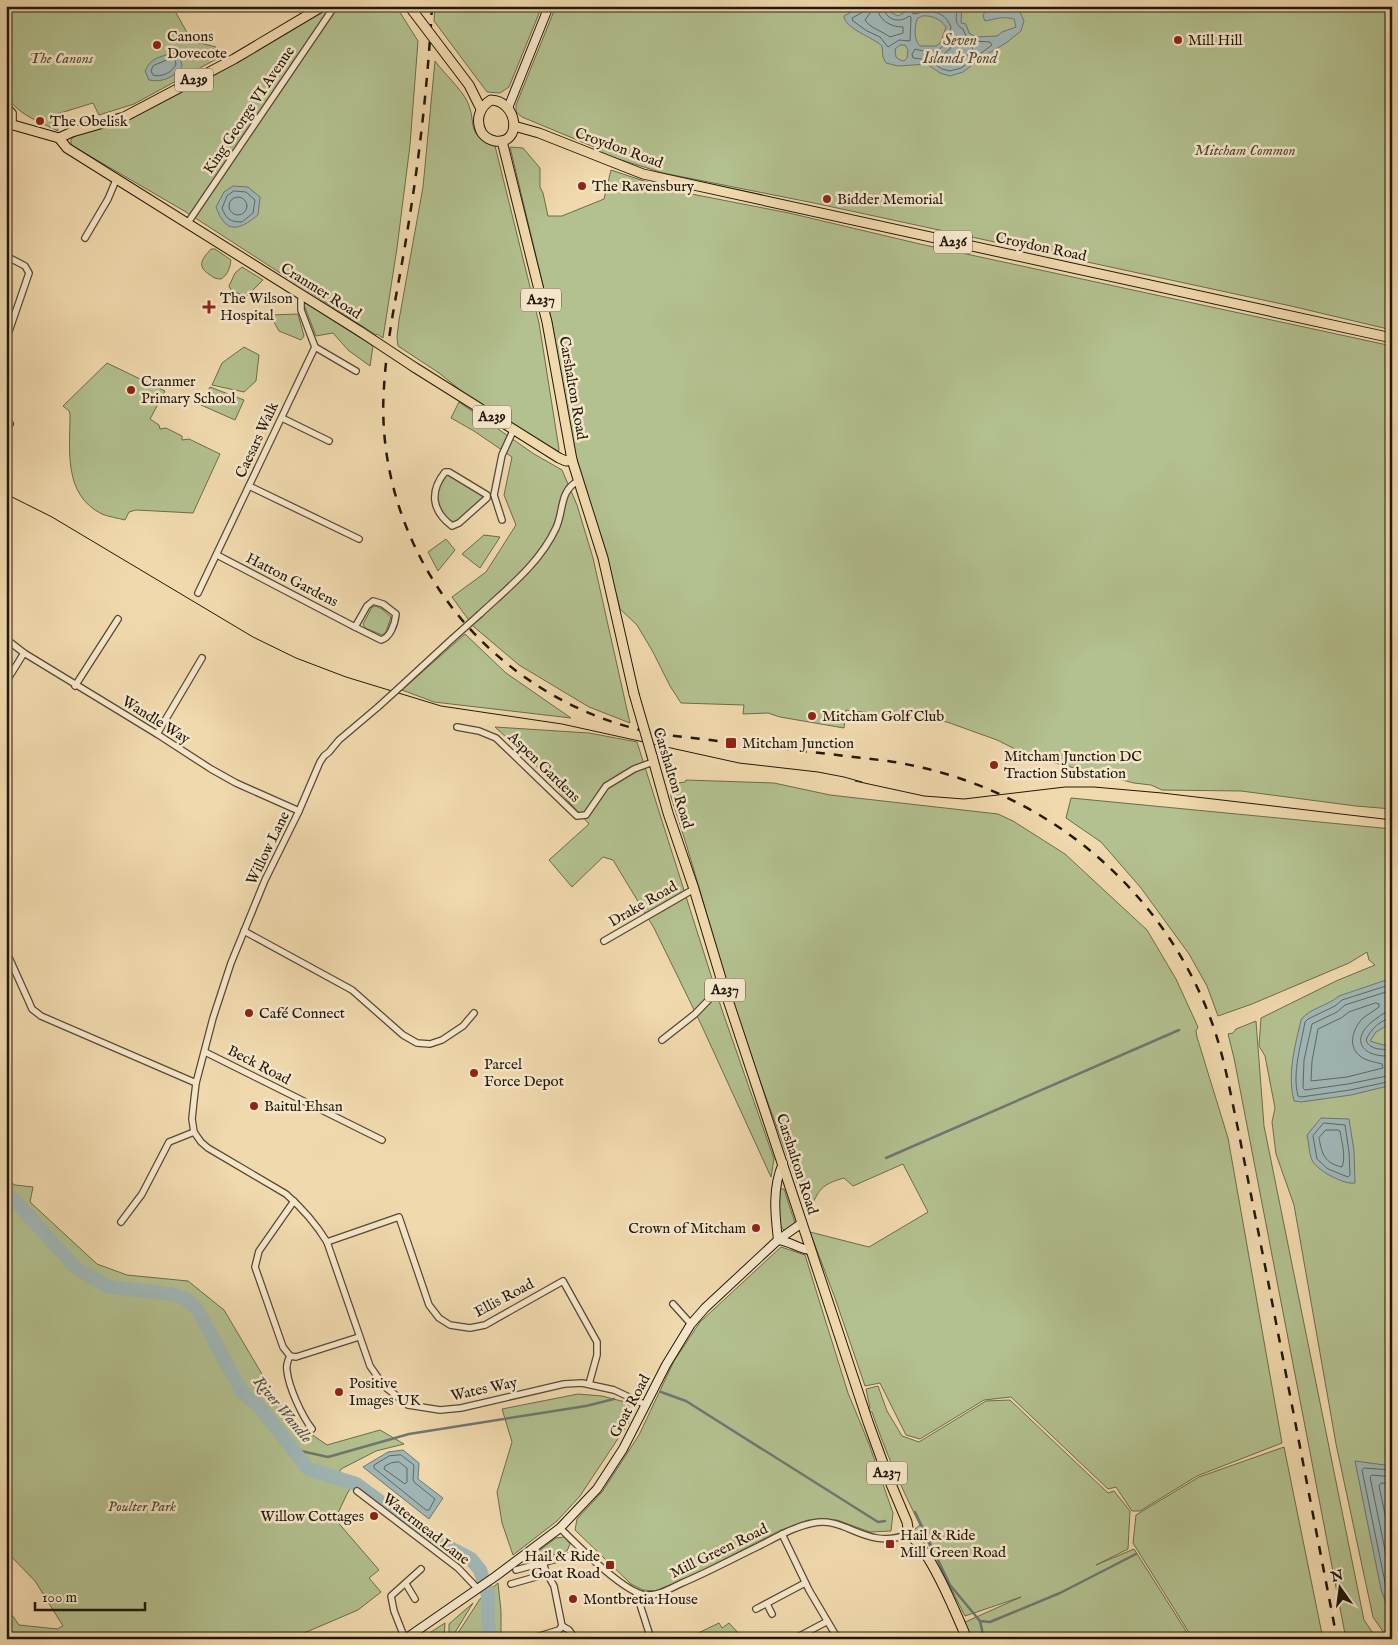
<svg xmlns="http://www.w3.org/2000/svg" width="1398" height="1645" font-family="'IM FELL English',serif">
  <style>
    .green { fill: #b3c08f; stroke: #6a6c4c }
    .water { fill: #a0b7b7; stroke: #6e7772; fill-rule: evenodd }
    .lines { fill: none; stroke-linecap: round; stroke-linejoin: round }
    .shore { stroke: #616860; stroke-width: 1 }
    .stream { stroke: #6e7772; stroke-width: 2.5 }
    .river { stroke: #a0b7b7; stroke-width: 14 }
    .street-casing { stroke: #564833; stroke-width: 8 }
    .secondary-casing { stroke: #22180a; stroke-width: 10 }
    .primary-casing { stroke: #22180a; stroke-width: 11 }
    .street { stroke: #f5e6ca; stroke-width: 5.5 }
    .secondary { stroke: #f5e6ca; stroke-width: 8 }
    .primary { stroke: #f0d9ad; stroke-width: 9 }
    .tram { stroke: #22180a; stroke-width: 1 }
    .rail { stroke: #22180a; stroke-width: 2.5; stroke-dasharray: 9 9; stroke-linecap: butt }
    .street-bridge-casing { stroke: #564833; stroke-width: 8; stroke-linecap: butt }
    .primary-bridge-casing { stroke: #22180a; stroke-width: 11; stroke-linecap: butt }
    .street-bridge { stroke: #f5e6ca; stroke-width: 5.5 }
    .primary-bridge { stroke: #f0d9ad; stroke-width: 9 }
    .poi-dot { fill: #8f2418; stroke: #f5e6ca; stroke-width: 2 }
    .labels { text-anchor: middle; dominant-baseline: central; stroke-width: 5; stroke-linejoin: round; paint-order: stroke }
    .shield { fill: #f5e6ca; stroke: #615644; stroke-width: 1 }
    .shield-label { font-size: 14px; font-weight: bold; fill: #22180a }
    .poi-label { font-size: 15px; fill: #22180a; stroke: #f5e6ca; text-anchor: start }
    .park-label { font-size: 15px; font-style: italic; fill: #4e4a32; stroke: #f5e6ca }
    .street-label { font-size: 15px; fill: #22180a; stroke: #f5e6ca }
    .water-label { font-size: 16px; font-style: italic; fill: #4e5047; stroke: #f5e6ca }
  </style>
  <rect width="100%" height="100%" fill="#f0d9ad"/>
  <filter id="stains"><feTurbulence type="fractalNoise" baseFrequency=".004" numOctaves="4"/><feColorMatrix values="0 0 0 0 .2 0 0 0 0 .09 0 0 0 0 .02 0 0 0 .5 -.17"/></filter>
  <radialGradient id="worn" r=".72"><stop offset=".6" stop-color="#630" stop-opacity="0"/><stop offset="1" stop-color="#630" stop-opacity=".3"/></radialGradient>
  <!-- green -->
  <g class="green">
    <path d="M6,6H172L192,41L216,47L220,57L134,104L99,115L93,103L57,114L58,131C36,120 23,117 6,97Z"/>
    <path d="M331,6H396L418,41L410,145L397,248L383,338L377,334L376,335L186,212L71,145V139L79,134L129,120L215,75Z"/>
    <path d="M435,6H542L509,87L500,93L487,92L434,21Z"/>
    <path d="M556,6H1392V330L1291,306L814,203L663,173L599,153V149L522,117L516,112V105Z"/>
    <path d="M435,61C442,71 462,90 467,101C478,124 464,134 495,146L539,323L559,449L558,453L464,393L439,373L398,346L397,337L399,320L423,187Z"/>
    <path d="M510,147L523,148L540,168V187L543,193L548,216H562L604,199L611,170L671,190L789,213L920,244L1392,346V809L1356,806L1241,791L1162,790L1151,785L1134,783L1043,760L1019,751L997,740L947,722L846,710L844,728L780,717L768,713L743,714L744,705L681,703L670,686L653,652L637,625L620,609L607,559L577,465L552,323Z"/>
    <path d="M211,249H215L231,260C230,267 228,275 221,279C216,279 214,278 210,275C196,266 202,259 211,249Z"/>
    <path d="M242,267L263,280L246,297L231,290L229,286L235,273Z"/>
    <path d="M302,300L373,346L370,366L348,350L333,333L316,336Z"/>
    <path d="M298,314L304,336L301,340L279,331L270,315Z"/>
    <path d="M244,347L259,355L256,381L244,392L212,385L222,363Z"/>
    <path d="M107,363L165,391L150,419L159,425L160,429L166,428L182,436V440L189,439L220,454L193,513L136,510L129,512L125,520C118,518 109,517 102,514C63,495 70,450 70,414L69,411L63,406Z"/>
    <path d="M210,387L244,400L235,420L201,405Z"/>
    <path d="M459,402L534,454L562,470L577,505L593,558L630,723L589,707L519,665L473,626L452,597L486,572L516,525L504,495L512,457L474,431L451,418Z"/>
    <path d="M446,473L486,495V498L458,522H447L441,517C438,504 427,476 446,473Z"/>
    <path d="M484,535L500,537L480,568L462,554Z"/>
    <path d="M446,539L455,550L438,571L428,552Z"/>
    <path d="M376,606L382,609L391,617L386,632L382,635L365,628L363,624L372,607Z"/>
    <path d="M465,634L506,673L571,718L434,702L402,690Z"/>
    <path d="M495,727L589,733L637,742L722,1010L774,1159L771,1177L700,1022L654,928L613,860L603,857L572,887L549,860L589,824L531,760Z"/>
    <path d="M686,780L774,783L830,795L998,814L1013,821L1065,854L1147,930L1176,979L1198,1027L1196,1031L1197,1037L1228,1138L1282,1443L1197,1476L1140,1511H1132L1116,1487L1108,1489L1011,1397L984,1400L920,1439L906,1435L880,1383L865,1386L835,1298L810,1232L869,1247L928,1212L903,1164L853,1186L844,1178C822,1184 818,1190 810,1210H806C781,1134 750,1060 727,983C708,921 692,859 671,797V784L685,782Z"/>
    <path d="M1071,798L1392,829V1639L1386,1636L1373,1617L1336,1444L1294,1205L1276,1154L1272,1122L1275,1108L1265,1056L1259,1046L1261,1018L1336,981L1375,965L1369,960L1367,952L1349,963L1252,1004L1218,1016L1207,986L1189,954L1141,888L1101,842L1066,818Z"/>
    <path d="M1256,1021L1264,1126L1364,1620L1377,1639H1346L1234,1058L1228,1034L1233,1033L1236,1029Z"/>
    <path d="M6,1180L15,1185L33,1187L30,1202L97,1264L127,1275L188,1281L224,1310L288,1418L327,1445L380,1430L404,1444L376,1451L341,1469L339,1473L358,1478L348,1492L335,1519L379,1570L369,1578L381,1592L358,1610L290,1639H12L6,1630V1618L12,1615L19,1625L57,1629L63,1626L35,1581L6,1551Z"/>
    <path d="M780,1189H784L795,1223V1225L787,1232C773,1225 778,1202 780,1189Z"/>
    <path d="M781,1247L805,1255L848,1393L869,1444L893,1513L891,1531L870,1532L837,1520H808L781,1530L692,1576L655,1591L643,1590L631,1584L575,1530L577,1519L602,1492L639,1435L674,1361L700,1322Z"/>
    <path d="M878,1386L887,1411L902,1436L919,1442L986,1401L1010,1400L1108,1493L1114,1491L1130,1511L1128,1549L1096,1565L1134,1549L1191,1639H969L963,1623L1021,1597L965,1616L923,1533L909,1534L920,1525C902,1489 885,1451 872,1412L865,1411L870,1408L866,1389Z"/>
    <path d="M578,1394L602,1396L629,1403V1422L580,1496L557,1521L513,1555L502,1523L497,1492L512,1442L502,1409Z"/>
    <path d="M1284,1447L1323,1639H1193L1133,1543L1136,1515L1199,1477Z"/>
    <path d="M564,1537L570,1544L567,1551L529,1561L528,1559L556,1538Z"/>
    <path d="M498,1583L501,1611V1639H454L480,1599Z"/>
    <path d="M473,1603L451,1639H449V1624Z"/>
    <path d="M445,1623L444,1639H435L431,1632Z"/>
    <path d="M719,1623L722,1628L729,1623L744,1639H695L694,1635Z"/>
  </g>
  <!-- water -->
  <g class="water">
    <path d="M863,6L888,7L890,12L898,16L905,12L908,6H962L961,23L966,24L969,33L976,37L997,36L1002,32L1016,27L1014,19C1003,16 996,19 985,21L983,16L985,11L982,6H1008L1019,10L1024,21L1021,31L1006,43L984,56L963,72L950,76L940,73L927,64L898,66L886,63L883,57L882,46C874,38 844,28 844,16ZM922,16C932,15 940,19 946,27L941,42L936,46H920C913,38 915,28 917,19ZM900,45H905L908,50L907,58L904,61L900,60L896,57L895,49Z"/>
    <path d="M173,53L180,57L182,66C175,77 162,83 149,80L145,71C151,58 159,57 173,53Z"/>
    <path d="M233,186L248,187L260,197L258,215C238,231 226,234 216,207L224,192Z"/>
    <path d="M1392,978V1022L1376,1032L1370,1041L1383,1045L1392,1044V1085L1351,1095L1301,1102L1294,1101C1287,1074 1295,1046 1301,1020C1309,1008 1328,1006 1339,996Z"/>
    <path d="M1321,1118L1349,1119L1354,1151L1355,1183C1344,1185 1319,1171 1313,1162C1309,1156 1309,1142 1307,1135Z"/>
    <path d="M403,1450L419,1463L418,1479L443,1498L429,1519L363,1467L388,1452Z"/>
    <path d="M1355,1461L1392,1466V1612L1388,1609L1381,1589Z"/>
  </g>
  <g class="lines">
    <!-- shore -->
    <g class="shore">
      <path d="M865,6L863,12L852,18L853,21L867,31L880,37L888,47L899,40L910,41L911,17L909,16C899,24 885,20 883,6"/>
      <path d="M871,6L870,13L865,20C870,28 882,31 890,37L903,33V27C890,27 878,20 877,6"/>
      <path d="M913,6V14C929,11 943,8 951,27C947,50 936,55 915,49L912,54L913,58L929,60L942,69L950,71L961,68L992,45L990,42L975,41L966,36L963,29C953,24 957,16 957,6"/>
      <path d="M957,36L963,42L972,47L973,50C963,59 952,69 940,60V57L950,49L955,37Z"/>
      <path d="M172,58L175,60L176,64C173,72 161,78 153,75L151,71L153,66Z"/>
      <path d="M234,191L246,192L255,200L253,213L242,222C230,222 226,219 222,208L227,196Z"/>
      <circle cx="238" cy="206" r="9"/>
      <path d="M1392,984L1342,1000L1335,1006L1308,1019L1305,1022C1301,1045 1292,1073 1298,1096L1301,1097L1350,1090L1392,1081"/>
      <path d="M1392,990L1345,1005L1337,1012L1312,1024L1304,1060L1303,1088L1305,1090L1348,1084L1392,1075"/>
      <path d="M1376,1003L1379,1004V1007C1374,1011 1368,1014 1363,1018C1353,1028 1347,1046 1360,1056C1366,1061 1375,1062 1382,1064L1383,1068L1347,1077L1311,1081L1312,1061L1318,1029L1341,1018L1349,1012Z"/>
      <path d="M1392,1011C1386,1012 1382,1014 1377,1018C1349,1037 1359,1058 1392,1056"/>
      <path d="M1392,1018C1381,1019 1370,1030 1366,1040C1369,1050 1383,1050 1392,1049"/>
      <path d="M1324,1123L1345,1125L1349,1152L1350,1175L1348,1177L1328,1169L1317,1159L1313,1136Z"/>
      <path d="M1326,1130H1338L1340,1131C1342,1143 1346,1157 1342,1167C1324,1163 1322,1154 1319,1138Z"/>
      <path d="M401,1455L414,1465L413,1479L414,1482L435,1499L429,1510H426L374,1468V1465L389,1456Z"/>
      <path d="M399,1462L407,1468V1482L405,1484L384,1469L385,1466L391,1463Z"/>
      <path d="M1392,1470L1364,1468L1362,1470L1386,1587L1392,1604"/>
      <path d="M1392,1477L1372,1475L1370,1477L1392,1584"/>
      <path d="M1392,1484L1381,1483L1379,1486L1392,1547"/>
    </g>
    <!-- stream -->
    <g class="stream">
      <path d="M886,1158L1179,1030"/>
      <path d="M661,1392L686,1401L878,1522L885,1521"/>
      <path d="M292,1449L328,1457L409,1434L586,1406L614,1399"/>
      <path d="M915,1512L950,1585L980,1621L990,1622L1060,1593L1136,1554"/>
      <path d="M980,1621L984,1639"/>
    </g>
    <!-- river -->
    <path class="river" d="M6,1198L15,1201L76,1268L109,1287L172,1294L186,1299L197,1309L242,1392L259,1406L308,1469L356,1484L429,1537L471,1559L480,1570L488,1595V1622L491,1639"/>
    <!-- street casing -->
    <g class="street-casing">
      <g id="street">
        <path d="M6,105L13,113V125"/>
        <path d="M187,224L332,10"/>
        <path d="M85,238L108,199L116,180"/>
        <path d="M6,256L25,266L29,273L6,340"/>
        <path d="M315,347L356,371"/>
        <path d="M282,418L329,441"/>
        <path d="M6,422L10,424"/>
        <path d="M445,472H449L487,495V498L459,523L452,526C432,511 429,492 445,472Z"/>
        <path d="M249,486L359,539"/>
        <path d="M502,520L494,495L502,455L513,431"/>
        <path d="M217,555L355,627"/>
        <path d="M198,593L315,347L301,310V294"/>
        <path d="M373,601L383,604L396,614C395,624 390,638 381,640L355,627L367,606Z"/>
        <path d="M480,614C508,588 540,563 556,528C564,511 559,491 578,481"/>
        <path d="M6,639L24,653L157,734L211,769L236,783L299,811"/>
        <path d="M6,682L24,653"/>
        <path d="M75,686L118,619"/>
        <path d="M400,687L452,639"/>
        <path d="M378,707L339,740L329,752L324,756L320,762L299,811L265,880L231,963L213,1018L196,1083L194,1100L192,1119L194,1132L201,1142L208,1148L286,1194C302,1208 316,1224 327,1242L370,1366L384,1386L408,1405L440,1410L461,1408L564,1384L582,1383L614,1390L646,1405"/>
        <path d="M457,727L479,731L496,738L577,816L586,815L606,786L634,769L653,762"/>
        <path d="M157,734L202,658"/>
        <path d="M244,931L352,990L403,1035L417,1043L430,1044L442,1040L463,1026L474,1013"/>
        <path d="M604,941L694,889"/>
        <path d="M6,951L29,1002L32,1009L41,1016L196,1083"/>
        <path d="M662,1040L695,1014L723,985"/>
        <path d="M205,1052L382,1140"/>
        <path d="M294,1201L259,1251L255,1267L283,1347L290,1356L296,1357L359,1337"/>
        <path d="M121,1222L142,1194L169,1142L194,1132"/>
        <path d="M327,1242L399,1217L429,1305L439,1318L450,1325L470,1328L485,1325L563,1281L597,1342V1355L589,1384"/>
        <path d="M673,1304L691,1324"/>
        <path d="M290,1356C288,1360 286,1366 287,1371C289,1388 302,1416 312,1429"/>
        <path d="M357,1491L458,1568L478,1589"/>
        <path d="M560,1528C576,1544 625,1594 646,1595C659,1596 671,1588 682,1583C708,1572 732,1559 757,1547C775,1538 793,1527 813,1523C847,1516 865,1551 909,1534"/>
        <path d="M782,1534L809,1590L838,1639"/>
        <path d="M543,1562L546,1572L554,1586L562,1626"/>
        <path d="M516,1570L583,1552"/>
        <path d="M406,1584L415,1599"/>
        <path d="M511,1584L546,1574"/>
        <path d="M636,1592L651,1639"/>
        <path d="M767,1604L772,1614"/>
        <path d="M756,1609L805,1583"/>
        <path d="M562,1626L569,1630L575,1639"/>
        <path d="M6,1630L12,1639"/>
        <path d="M405,1639L394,1611L391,1596L421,1569"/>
        <path d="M530,1639L559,1630L562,1626"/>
        <path d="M794,1639L826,1622"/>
      </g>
    </g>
    <!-- secondary casing -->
    <g class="secondary-casing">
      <g id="secondary">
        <path d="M508,108L549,6"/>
        <path d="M778,1240C775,1214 772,1188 783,1163"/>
        <path d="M778,1240C790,1241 800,1250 811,1250"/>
        <path d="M405,1639L496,1576L560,1528L597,1489L623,1449L666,1365L691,1324L705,1308L778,1240L802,1223"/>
      </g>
    </g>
    <!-- primary casing -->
    <g class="primary-casing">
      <g id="primary">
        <path d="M447,56L469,85L481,109"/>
        <path d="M491,100C518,101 523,145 495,141C490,140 485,137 482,133C475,121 479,107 491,100Z"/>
        <path d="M6,123L59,138"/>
        <path d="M514,126L539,133L643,174L1392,338"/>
        <path d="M59,138L67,148L361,332"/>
        <path d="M59,138L72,132L124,117L234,59L323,6"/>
        <path d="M502,141L547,322L572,460L603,558L634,694"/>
        <path d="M414,367L559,458L566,461L572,460"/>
        <path d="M652,756L668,813L694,889L723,985L868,1422L888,1477L907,1522L909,1534C931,1552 955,1611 967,1639"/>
      </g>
    </g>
    <!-- street -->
    <use href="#street" class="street"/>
    <!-- secondary -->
    <use href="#secondary" class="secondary"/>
    <!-- primary -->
    <use href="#primary" class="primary"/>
    <!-- tram -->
    <g class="tram">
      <path d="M6,494L52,517L253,637L296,658L346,677L441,706L562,724L739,763L818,772L844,777L862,782"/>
      <path d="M855,781L924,796L964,799L1065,787H1094L1162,793L1392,820"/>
    </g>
    <!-- rail -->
    <path class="rail" d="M432,6C428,80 420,154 408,227C400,280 387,333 384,387C377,484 418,583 490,649C538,693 595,722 659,734L888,761C1034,783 1159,880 1211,1020C1224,1055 1230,1092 1238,1129C1248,1180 1258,1230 1268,1281C1291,1400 1314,1520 1337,1639"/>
    <!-- street-bridge casing -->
    <g class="street-bridge-casing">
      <g id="street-bridge">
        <path d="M452,639L480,614"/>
        <path d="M378,707L400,687"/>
      </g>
    </g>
    <!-- primary-bridge casing -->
    <g class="primary-bridge-casing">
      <g id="primary-bridge">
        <path d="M409,6L447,56"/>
        <path d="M361,332L414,367"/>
        <path d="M634,694L652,756"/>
      </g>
    </g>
    <!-- street-bridge -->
    <use href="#street-bridge" class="street-bridge"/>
    <!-- primary-bridge -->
    <use href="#primary-bridge" class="primary-bridge"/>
  </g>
  <!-- markers -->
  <g class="poi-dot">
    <circle cx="1178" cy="40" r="5"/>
    <circle cx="157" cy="45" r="5"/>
    <circle cx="40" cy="121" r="5"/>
    <circle cx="582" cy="186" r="5"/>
    <circle cx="827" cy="199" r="5"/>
    <path d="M206.5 299.5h5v5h5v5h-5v5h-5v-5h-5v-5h5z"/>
    <circle cx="131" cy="390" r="5"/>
    <circle cx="812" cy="716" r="5"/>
    <rect x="725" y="737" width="12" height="12" rx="2.5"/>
    <circle cx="994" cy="765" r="5"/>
    <circle cx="249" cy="1013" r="5"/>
    <circle cx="474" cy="1073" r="5"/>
    <circle cx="254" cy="1106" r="5"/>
    <circle cx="756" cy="1228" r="5"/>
    <circle cx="339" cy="1392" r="5"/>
    <circle cx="374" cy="1516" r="5"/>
    <rect x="885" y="1539" width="10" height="10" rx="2.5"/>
    <rect x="605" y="1560" width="10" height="10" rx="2.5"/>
    <circle cx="573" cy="1599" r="5"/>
  </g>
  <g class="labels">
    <!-- shield labels -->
    <g class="shield">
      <rect x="175" y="68.5" width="38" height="23" rx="4"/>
      <rect x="934" y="230.5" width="38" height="23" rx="4"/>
      <rect x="521" y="288.5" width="40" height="23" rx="4"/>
      <rect x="473" y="405.5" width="38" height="23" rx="4"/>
      <rect x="705" y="978.5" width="40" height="23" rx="4"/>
      <rect x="867" y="1461.5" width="40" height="23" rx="4"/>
    </g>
    <g class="shield-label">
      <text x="194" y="80">A239</text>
      <text x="953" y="242">A236</text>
      <text x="541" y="300">A237</text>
      <text x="492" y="417">A239</text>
      <text x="725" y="990">A237</text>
      <text x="887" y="1473">A237</text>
    </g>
    <!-- poi labels -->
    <g class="poi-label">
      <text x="167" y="36">Canons<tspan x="167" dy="17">Dovecote</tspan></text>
      <text x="1188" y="40">Mill Hill</text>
      <text x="50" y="121">The Obelisk</text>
      <text x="592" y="186">The Ravensbury</text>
      <text x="837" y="199">Bidder Memorial</text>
      <text x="220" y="298">The Wilson<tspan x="220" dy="17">Hospital</tspan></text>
      <text x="141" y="381">Cranmer<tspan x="141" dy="17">Primary School</tspan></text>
      <text x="822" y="716">Mitcham Golf Club</text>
      <text x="742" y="743">Mitcham Junction</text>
      <text x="1004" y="756">Mitcham Junction DC<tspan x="1004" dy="17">Traction Substation</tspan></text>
      <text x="259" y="1013">Café Connect</text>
      <text x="484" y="1064">Parcel<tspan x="484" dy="17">Force Depot</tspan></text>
      <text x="264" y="1106">Baitul Ehsan</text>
      <text x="746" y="1228" text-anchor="end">Crown of Mitcham</text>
      <text x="349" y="1383">Positive<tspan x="349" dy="17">Images UK</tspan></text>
      <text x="364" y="1516" text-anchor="end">Willow Cottages</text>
      <text x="900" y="1535">Hail &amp; Ride<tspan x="900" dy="17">Mill Green Road</tspan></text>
      <text x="600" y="1556" text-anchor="end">Hail &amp; Ride<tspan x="600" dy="17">Goat Road</tspan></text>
      <text x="583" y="1599">Montbretia House</text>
    </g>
    <!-- park labels -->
    <g class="park-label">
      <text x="61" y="58">The Canons</text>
      <text x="1245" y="150">Mitcham Common</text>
      <text x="142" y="1506">Poulter Park</text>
    </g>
    <!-- street labels -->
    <g class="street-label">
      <text transform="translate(249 110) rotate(-56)">King George VI Avenue</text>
      <text transform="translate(619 148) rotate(20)">Croydon Road</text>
      <text transform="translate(1041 247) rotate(12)">Croydon Road</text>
      <text transform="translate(321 291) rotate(32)">Cranmer Road</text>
      <text transform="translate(573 388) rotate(80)">Carshalton Road</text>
      <text transform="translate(257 440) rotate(-65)">Caesars Walk</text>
      <text transform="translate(292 580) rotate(27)">Hatton Gardens</text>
      <text transform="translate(156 720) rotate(32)">Wandle Way</text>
      <text transform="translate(544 767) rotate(44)">Aspen Gardens</text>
      <text transform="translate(673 778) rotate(73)">Carshalton Road</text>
      <text transform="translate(268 848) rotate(-64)">Willow Lane</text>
      <text transform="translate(643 904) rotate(-30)">Drake Road</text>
      <text transform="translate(259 1065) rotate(27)">Beck Road</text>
      <text transform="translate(797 1164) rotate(72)">Carshalton Road</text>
      <text transform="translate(504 1298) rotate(-28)">Ellis Road</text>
      <text transform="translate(484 1389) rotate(-12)">Wates Way</text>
      <text transform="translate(630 1406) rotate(-62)">Goat Road</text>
      <text transform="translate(426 1529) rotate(38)">Watermead Lane</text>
      <text transform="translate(719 1551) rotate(-26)">Mill Green Road</text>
    </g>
    <!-- water labels -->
    <g class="water-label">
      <text x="960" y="41">Seven<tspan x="960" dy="18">Islands Pond</tspan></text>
      <text transform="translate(282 1410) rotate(50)">River Wandle</text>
    </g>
  </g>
  <!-- margin -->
  <rect width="1398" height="1645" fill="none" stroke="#f0d9ad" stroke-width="25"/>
  <rect x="8" y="8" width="1383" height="1630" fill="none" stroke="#22180a" stroke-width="2.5"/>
  <rect x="12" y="12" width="1373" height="1620" fill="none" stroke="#22180a"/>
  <!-- north arrow -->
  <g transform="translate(1340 1588) rotate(346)" stroke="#f5e6ca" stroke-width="4" paint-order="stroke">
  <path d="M0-4L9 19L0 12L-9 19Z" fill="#22180a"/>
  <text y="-8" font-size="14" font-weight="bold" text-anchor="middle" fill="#22180a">N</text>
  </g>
  <!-- scale -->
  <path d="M35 1602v8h110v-8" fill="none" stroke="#22180a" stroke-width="2.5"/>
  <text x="42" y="1602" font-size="15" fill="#22180a" stroke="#f5e6ca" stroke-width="4" paint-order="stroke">100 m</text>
  <rect width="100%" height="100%" filter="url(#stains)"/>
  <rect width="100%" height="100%" fill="url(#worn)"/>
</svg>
